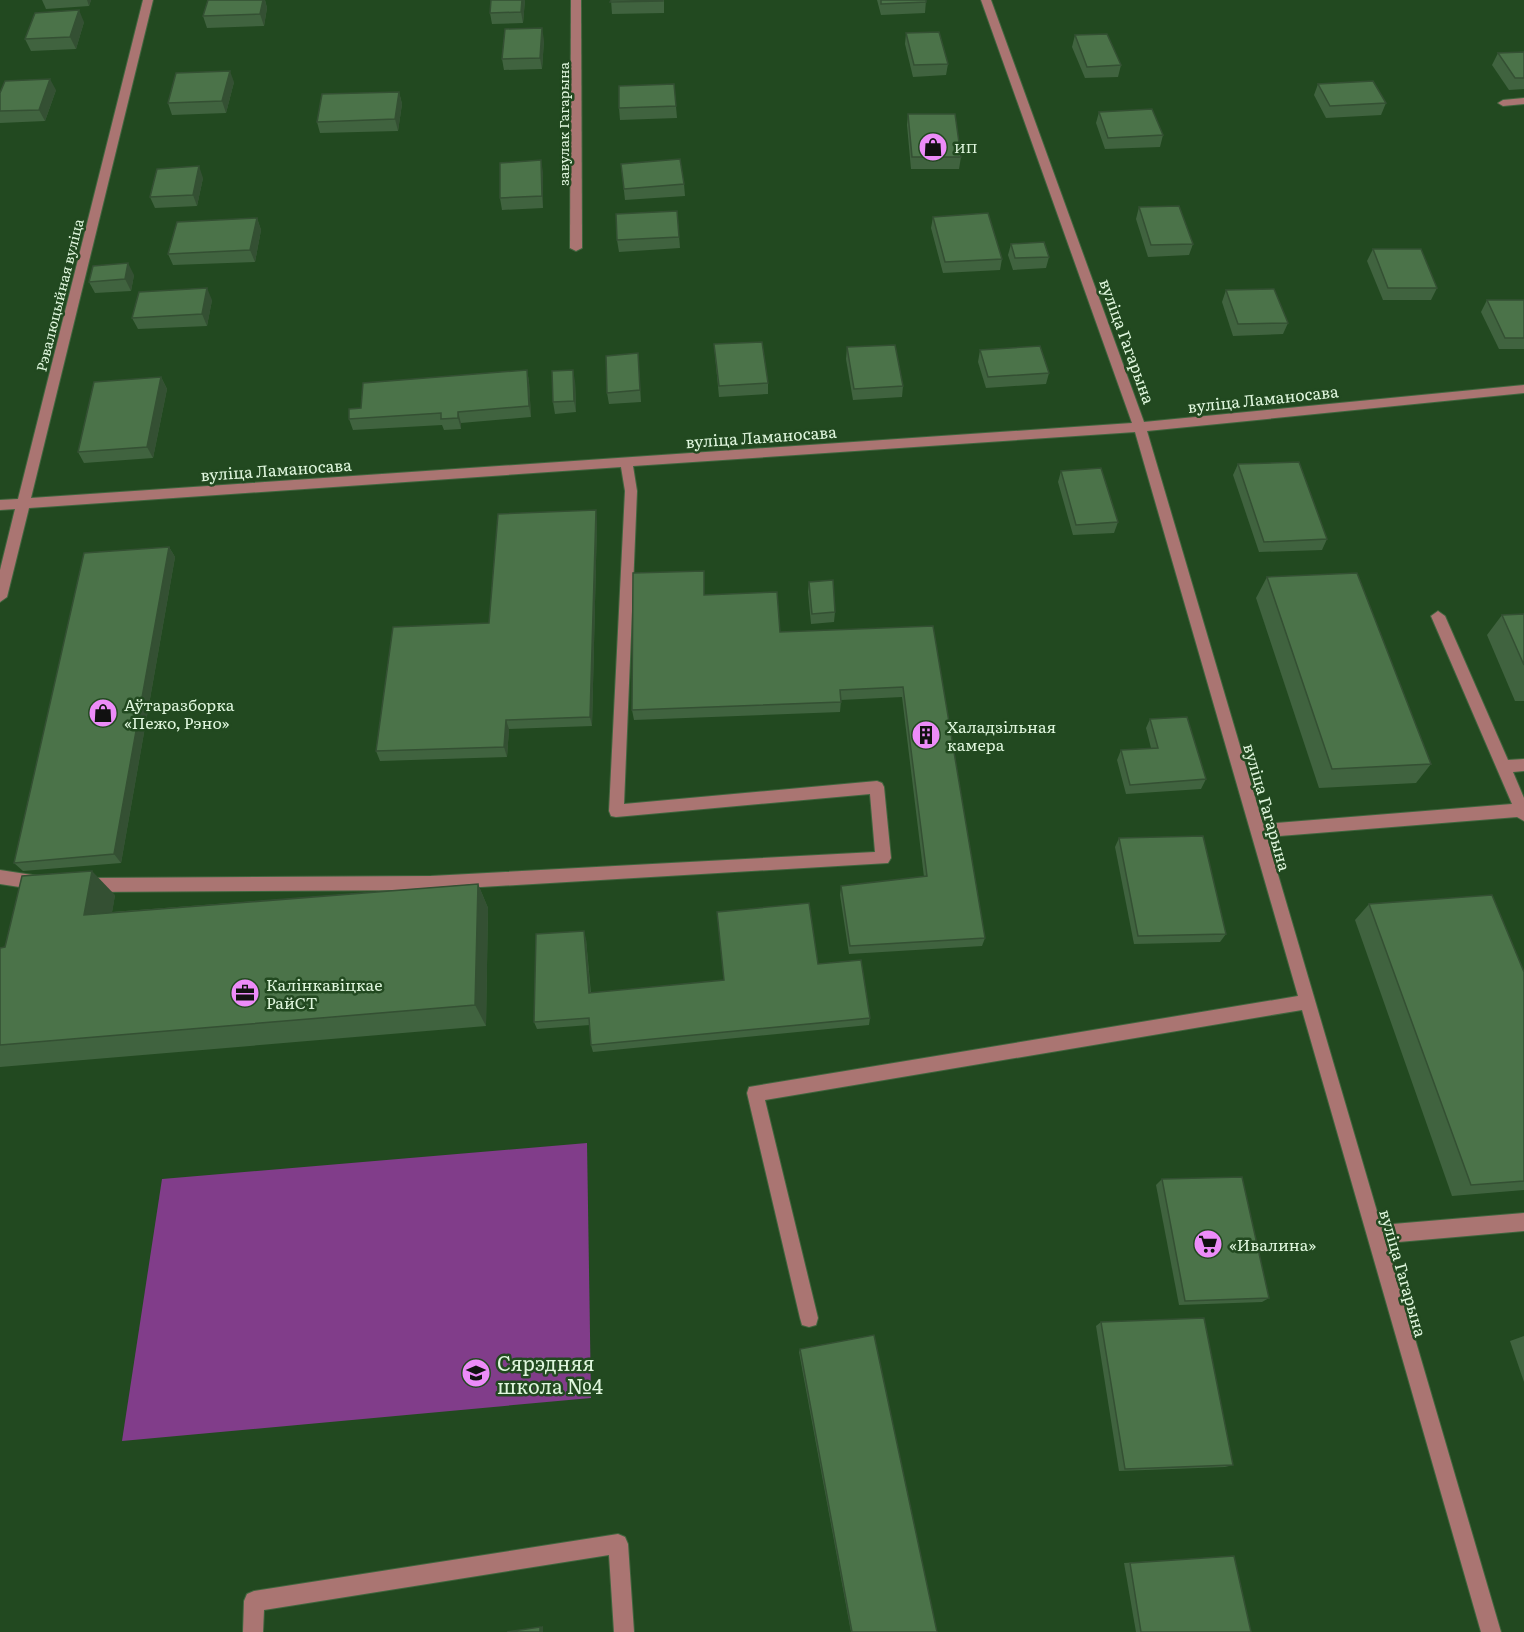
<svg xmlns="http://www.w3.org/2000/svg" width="1524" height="1632" font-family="Literata,serif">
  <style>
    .green { fill: #813d8a }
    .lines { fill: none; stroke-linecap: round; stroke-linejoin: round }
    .minor-casing { stroke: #40653e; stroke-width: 2 }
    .minor { fill: #aa7572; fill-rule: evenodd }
    .wall { fill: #40633f }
    .shaded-wall { fill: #345033 }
    .building { fill: #4b7349; stroke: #345033; stroke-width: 1.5 }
    .labels { text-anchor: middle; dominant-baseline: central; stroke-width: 5; stroke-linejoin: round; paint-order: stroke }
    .far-street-label { font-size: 14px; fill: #dff6dd; stroke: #224920 }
    .far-poi-label { font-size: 14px; fill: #dff6dd; stroke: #224920; text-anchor: start }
    .street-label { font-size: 16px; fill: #dff6dd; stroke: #224920 }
    .poi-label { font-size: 16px; fill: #dff6dd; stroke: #224920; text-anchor: start }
    .near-poi-label { font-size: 20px; fill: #dff6dd; stroke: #224920; text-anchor: start }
  </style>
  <rect width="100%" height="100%" fill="#224920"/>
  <!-- green -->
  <path class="green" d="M587,1143L591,1398L122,1441L162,1179Z"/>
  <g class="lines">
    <!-- minor casing -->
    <g class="minor-casing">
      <g id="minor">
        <path d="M143,0H153L31,498L1132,423L981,0H991L1144,422L1524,385V393L1147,431L1263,824L1512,804L1431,616L1438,611L1445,616L1508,760L1524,759V771L1513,772L1524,798V821L1517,817L1267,837L1381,1225L1524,1213V1231L1387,1243L1501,1632H1481L1302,1010L765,1100L818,1318L816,1325L809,1327L802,1325L800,1318L747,1093L749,1087L1298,996L1135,432L633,466L637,491L624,804L877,781L882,783L884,787L891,858L888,863L431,890L84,892L79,890L76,885L79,880L84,878L431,876L875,852L870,794L616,817L611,816L609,811L625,491L621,467L29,508L7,597L0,602V570L15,509L0,510V500L18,499Z"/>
        <path d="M571,0H581L582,248L576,251L570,248Z"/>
        <path d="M1524,98V104L1503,106L1498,103L1503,100Z"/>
        <path d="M0,870L39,876L44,878L47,883L44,888L39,890L0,884Z"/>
        <path d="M618,1534L625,1537L628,1544L634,1632H614L609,1555L264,1610L263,1632H243L244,1601L247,1594L254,1591Z"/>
      </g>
    </g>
    <!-- minor -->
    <use href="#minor" class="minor"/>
  </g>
  <!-- wall -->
  <g class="wall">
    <path d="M42,0H91L89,6L46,9Z"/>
    <path d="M208,0H265L267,8L264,26L207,28L203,16Z"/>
    <path d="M525,0L523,23L492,24L490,13Z"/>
    <path d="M611,0H664V13L612,14Z"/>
    <path d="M877,0H926L925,13L881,15Z"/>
    <path d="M84,22L76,49L31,51L25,39Z"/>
    <path d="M906,33L948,64L946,75L913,77L905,44Z"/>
    <path d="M1075,35L1121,65L1118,77L1085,78L1072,47Z"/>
    <path d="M544,40L542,69L504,70L502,59Z"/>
    <path d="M1524,52V89L1509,90L1492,65L1498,53Z"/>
    <path d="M234,82L226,113L172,115L168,103Z"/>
    <path d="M674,84L677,118L620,120L619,108Z"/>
    <path d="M1318,84L1386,103L1381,115L1326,118L1314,95Z"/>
    <path d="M56,90L45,121L0,123V111Z"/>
    <path d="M399,92L402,104L398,131L320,133L317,122Z"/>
    <path d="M1099,112L1163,135L1160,147L1105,149L1096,123Z"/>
    <path d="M908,114L961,157L959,169H911L907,125Z"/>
    <path d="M621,164L684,184L685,196L625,200Z"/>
    <path d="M543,172V208L502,210L500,198Z"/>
    <path d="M203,178L197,206L155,208L150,197Z"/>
    <path d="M1139,207L1193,244L1189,255L1148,257L1136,219Z"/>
    <path d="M677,211L680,248L619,252L617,240Z"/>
    <path d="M933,217L1002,259L1000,270L943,273L931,228Z"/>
    <path d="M257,218L261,230L255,262L173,265L168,254Z"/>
    <path d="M1011,244L1049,257L1046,268L1013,270L1008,255Z"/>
    <path d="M1373,249L1437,288L1431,300H1383L1367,261Z"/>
    <path d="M134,275L131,291L95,293L89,282Z"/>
    <path d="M1226,290L1288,323L1283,334L1233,336L1222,302Z"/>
    <path d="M212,300L207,326L138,329L132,318Z"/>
    <path d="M1487,300H1524V349H1499L1481,312Z"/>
    <path d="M714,344L768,383V394L719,397Z"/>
    <path d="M847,347L903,386L902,397L853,400L846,359Z"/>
    <path d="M980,350L1049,373L1046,384L986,388L978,362Z"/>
    <path d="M638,353L641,402L609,404L607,393Z"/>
    <path d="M527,370L529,382L531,417L461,423V429L444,430L442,425L353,430L349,419L361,408Z"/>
    <path d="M161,377L167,389L153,458L84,463L78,452Z"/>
    <path d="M575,381L576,412L555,414L553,402Z"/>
    <path d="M1238,464L1327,539L1322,550L1259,552L1233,475Z"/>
    <path d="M1061,471L1118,522L1114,533L1073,535L1058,482Z"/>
    <path d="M597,521L592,726L509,729L507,757L380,761L376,751L489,623Z"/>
    <path d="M169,547L175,557L121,863L23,871L14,863Z"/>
    <path d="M1267,577L1431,764L1416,783L1319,788L1256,598Z"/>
    <path d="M809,582L835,612L834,622L811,624L808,592Z"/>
    <path d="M704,595L780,632L933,626L985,938L982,946L849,954L840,895L841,886L924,877L902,697L841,700L840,712L634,720L632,710Z"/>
    <path d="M1524,614V701H1515L1487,635L1502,615Z"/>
    <path d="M1150,719L1206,779L1201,789L1126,794L1117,760L1121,750L1151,748L1146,728Z"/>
    <path d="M1119,838L1226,934L1220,942L1134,944L1115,847Z"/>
    <path d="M478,884L488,908L486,1026L0,1067V948L5,947L115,895L112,912Z"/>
    <path d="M1369,904L1524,972V1190L1452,1196L1355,920Z"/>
    <path d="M586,939L591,993L723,980L818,964L870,1018L869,1025L593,1052L591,1045L590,1025L537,1029L534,1022Z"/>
    <path d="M1162,1179L1269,1298L1262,1302L1179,1305L1156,1185Z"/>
    <path d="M1101,1322L1233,1465L1225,1467L1119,1471L1096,1326Z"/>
    <path d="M1524,1336V1382L1510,1341Z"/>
    <path d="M800,1349L937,1632H851L799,1352Z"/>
    <path d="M1234,1556L1251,1632H1136L1124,1563Z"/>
  </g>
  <!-- shaded-wall -->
  <g class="shaded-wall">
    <path d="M87,0H91L89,6Z"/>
    <path d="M263,0H265L267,8L264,26L260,14Z"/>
    <path d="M522,0H525L523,23L521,12Z"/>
    <path d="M79,10L84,22L76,49L70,37Z"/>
    <path d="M542,28L544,40L542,69L540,58Z"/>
    <path d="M230,71L234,82L226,113L222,101Z"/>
    <path d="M50,79L56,90L45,121L39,110Z"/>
    <path d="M399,92L402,104L398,131L395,119Z"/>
    <path d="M541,160L543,172V208L542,196Z"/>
    <path d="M199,166L203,178L197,206L193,195Z"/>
    <path d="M257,218L261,230L255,262L250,250Z"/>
    <path d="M128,263L134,275L131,291L125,279Z"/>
    <path d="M207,288L212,300L207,326L202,314Z"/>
    <path d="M527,370L529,382L531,417L529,406Z"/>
    <path d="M573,370L575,381L576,412L574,401Z"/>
    <path d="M161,377L167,389L153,458L147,447Z"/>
    <path d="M458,412L461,423V429L458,418Z"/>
    <path d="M596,510L597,521L592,726L590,717Z"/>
    <path d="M169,547L175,557L121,863L114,854Z"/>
    <path d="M506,720L509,729L507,757L504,747Z"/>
    <path d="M92,871L115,895L108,938L84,915Z"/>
    <path d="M478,884L488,908L486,1026L475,1005Z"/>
    <path d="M584,931L586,939L591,1000L589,993Z"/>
    <path d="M543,1626V1632H540V1627Z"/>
  </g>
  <!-- building -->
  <g class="building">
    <path d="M208,0H263L260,14L203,16Z"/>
    <path d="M491,0H522L521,12L490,13Z"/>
    <path d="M611,0H663V1L610,2Z"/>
    <path d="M881,0H926V2L881,4Z"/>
    <path d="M79,10L70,37L25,39L35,13Z"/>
    <path d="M542,28L540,58L502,59L505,29Z"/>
    <path d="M939,32L948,64L914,65L906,33Z"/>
    <path d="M1107,34L1121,65L1087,67L1075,35Z"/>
    <path d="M1524,52V78H1515L1498,53Z"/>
    <path d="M230,71L222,101L168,103L176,73Z"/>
    <path d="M50,79L39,110L0,111V93L5,81Z"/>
    <path d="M1373,81L1386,103L1330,106L1318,84Z"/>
    <path d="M674,84L676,106L619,108V86Z"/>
    <path d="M399,92L395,119L317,122L322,94Z"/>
    <path d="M1152,109L1163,135L1108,138L1099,112Z"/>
    <path d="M908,114H955L961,157H912Z"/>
    <path d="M680,159L684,184L624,189L621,164Z"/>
    <path d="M541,160L542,196L500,198V163Z"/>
    <path d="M199,166L193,195L150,197L157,169Z"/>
    <path d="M1179,206L1193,244L1151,245L1139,207Z"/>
    <path d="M677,211L679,237L617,240L616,214Z"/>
    <path d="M988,213L1002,259L945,262L933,217Z"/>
    <path d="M257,218L250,250L168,254L177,222Z"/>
    <path d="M1044,242L1049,257L1015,258L1011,244Z"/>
    <path d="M1373,249H1421L1437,288H1388Z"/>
    <path d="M128,263L125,279L89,282L93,266Z"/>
    <path d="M207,288L202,314L132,318L139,292Z"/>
    <path d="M1274,289L1288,323L1238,324L1226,290Z"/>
    <path d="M1487,300H1524V338H1505Z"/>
    <path d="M762,342L768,383L719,386L714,344Z"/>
    <path d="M895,345L903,386L854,389L847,347Z"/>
    <path d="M1040,346L1049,373L988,377L980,350Z"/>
    <path d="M638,353L640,390L607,393L606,356Z"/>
    <path d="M527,370L529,406L458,412V418L441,419V413L349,419V409L361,408L363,383Z"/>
    <path d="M573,370L574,401L553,402L552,371Z"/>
    <path d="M161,377L147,447L78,452L94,382Z"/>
    <path d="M1299,462L1327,539L1264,542L1238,464Z"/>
    <path d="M1101,468L1118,522L1076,525L1061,471Z"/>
    <path d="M596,510L590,717L506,720L504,747L376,751L393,627L489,623L498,514Z"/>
    <path d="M169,547L114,854L14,863L84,553Z"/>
    <path d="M704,571V595L777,592L780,632L933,626L985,938L850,946L841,886L927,876L903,687L840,690L841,702L632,710L633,573Z"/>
    <path d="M1357,573L1431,764L1332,769L1267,577Z"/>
    <path d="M833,580L835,612L812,614L809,582Z"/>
    <path d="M1524,614V665L1502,615Z"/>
    <path d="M1187,717L1206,779L1130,785L1121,750L1158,748L1150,719Z"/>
    <path d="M1203,836L1226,934L1138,936L1119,838Z"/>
    <path d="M92,871L84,915L478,884L475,1005L0,1045V948L5,947L22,876Z"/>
    <path d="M1492,895L1524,972V1181L1471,1185L1369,904Z"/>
    <path d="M809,903L818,964L861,960L870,1018L591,1045L589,1018L534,1022L536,934L584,931L589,993L724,980L717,912Z"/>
    <path d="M1242,1177L1269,1298L1185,1301L1162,1179Z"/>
    <path d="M1204,1318L1233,1465L1125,1469L1101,1322Z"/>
    <path d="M874,1335L937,1632H852L800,1349Z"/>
    <path d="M1234,1556L1251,1632H1141L1130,1563Z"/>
    <path d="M540,1627V1632H507Z"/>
  </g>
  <!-- icons -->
  <defs>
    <g id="shop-disc" transform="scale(1.5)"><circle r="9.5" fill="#ed8cf9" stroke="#224920"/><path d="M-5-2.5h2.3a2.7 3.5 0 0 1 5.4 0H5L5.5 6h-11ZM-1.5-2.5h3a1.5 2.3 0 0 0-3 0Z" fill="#111"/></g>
    <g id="building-disc" transform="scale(1.5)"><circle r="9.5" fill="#ed8cf9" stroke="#224920"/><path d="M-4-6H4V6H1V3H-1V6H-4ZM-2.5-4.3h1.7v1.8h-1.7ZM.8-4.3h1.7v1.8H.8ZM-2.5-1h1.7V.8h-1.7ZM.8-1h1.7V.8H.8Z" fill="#111"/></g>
    <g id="office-disc" transform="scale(1.5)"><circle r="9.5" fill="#ed8cf9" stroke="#224920"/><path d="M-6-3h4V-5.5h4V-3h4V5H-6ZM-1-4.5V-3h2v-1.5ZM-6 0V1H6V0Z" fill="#111"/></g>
    <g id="supermarket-disc" transform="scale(1.5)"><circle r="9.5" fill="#ed8cf9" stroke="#224920"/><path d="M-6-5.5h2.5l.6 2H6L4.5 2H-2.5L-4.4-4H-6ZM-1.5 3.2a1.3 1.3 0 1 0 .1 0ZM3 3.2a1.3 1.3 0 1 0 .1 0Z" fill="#111"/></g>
    <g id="school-disc" transform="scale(1.5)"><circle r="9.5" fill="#ed8cf9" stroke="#224920"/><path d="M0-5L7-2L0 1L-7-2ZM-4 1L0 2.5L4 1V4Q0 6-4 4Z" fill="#111"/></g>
  </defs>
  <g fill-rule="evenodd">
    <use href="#shop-disc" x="933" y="147"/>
    <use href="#shop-disc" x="103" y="713"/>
    <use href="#building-disc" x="926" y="735"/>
    <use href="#office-disc" x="245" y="993"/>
    <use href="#supermarket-disc" x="1208" y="1244"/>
    <use href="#school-disc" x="476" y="1373"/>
  </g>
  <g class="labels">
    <!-- far-street labels -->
    <g class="far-street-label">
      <text transform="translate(563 124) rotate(-90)">завулак Гагарына</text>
      <text transform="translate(59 295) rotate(-76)">Рэвалюцыйная вуліца</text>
    </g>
    <!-- far-poi labels -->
    <g class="far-poi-label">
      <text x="954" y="147">ИП</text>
    </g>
    <!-- street labels -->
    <g class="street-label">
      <text transform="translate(1128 341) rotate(70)">вуліца Гагарына</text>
      <text transform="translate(1263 398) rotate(-6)">вуліца Ламаносава</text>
      <text transform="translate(761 436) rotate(-4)">вуліца Ламаносава</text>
      <text transform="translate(276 469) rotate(-4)">вуліца Ламаносава</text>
      <text transform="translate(1268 807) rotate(74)">вуліца Гагарына</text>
      <text transform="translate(1404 1273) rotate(74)">вуліца Гагарына</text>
    </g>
    <!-- poi labels -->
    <g class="poi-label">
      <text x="124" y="704">Аўтаразборка<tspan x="124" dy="18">«Пежо, Рэно»</tspan></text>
      <text x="947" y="726">Халадзільная<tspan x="947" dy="18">камера</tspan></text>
      <text x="266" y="984">Калінкавіцкае<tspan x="266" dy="18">РайСТ</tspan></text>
      <text x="1229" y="1244">«Ивалина»</text>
    </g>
    <!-- near-poi labels -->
    <g class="near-poi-label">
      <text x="497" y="1362">Сярэдняя<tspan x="497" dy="23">школа №4</tspan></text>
    </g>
  </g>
</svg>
